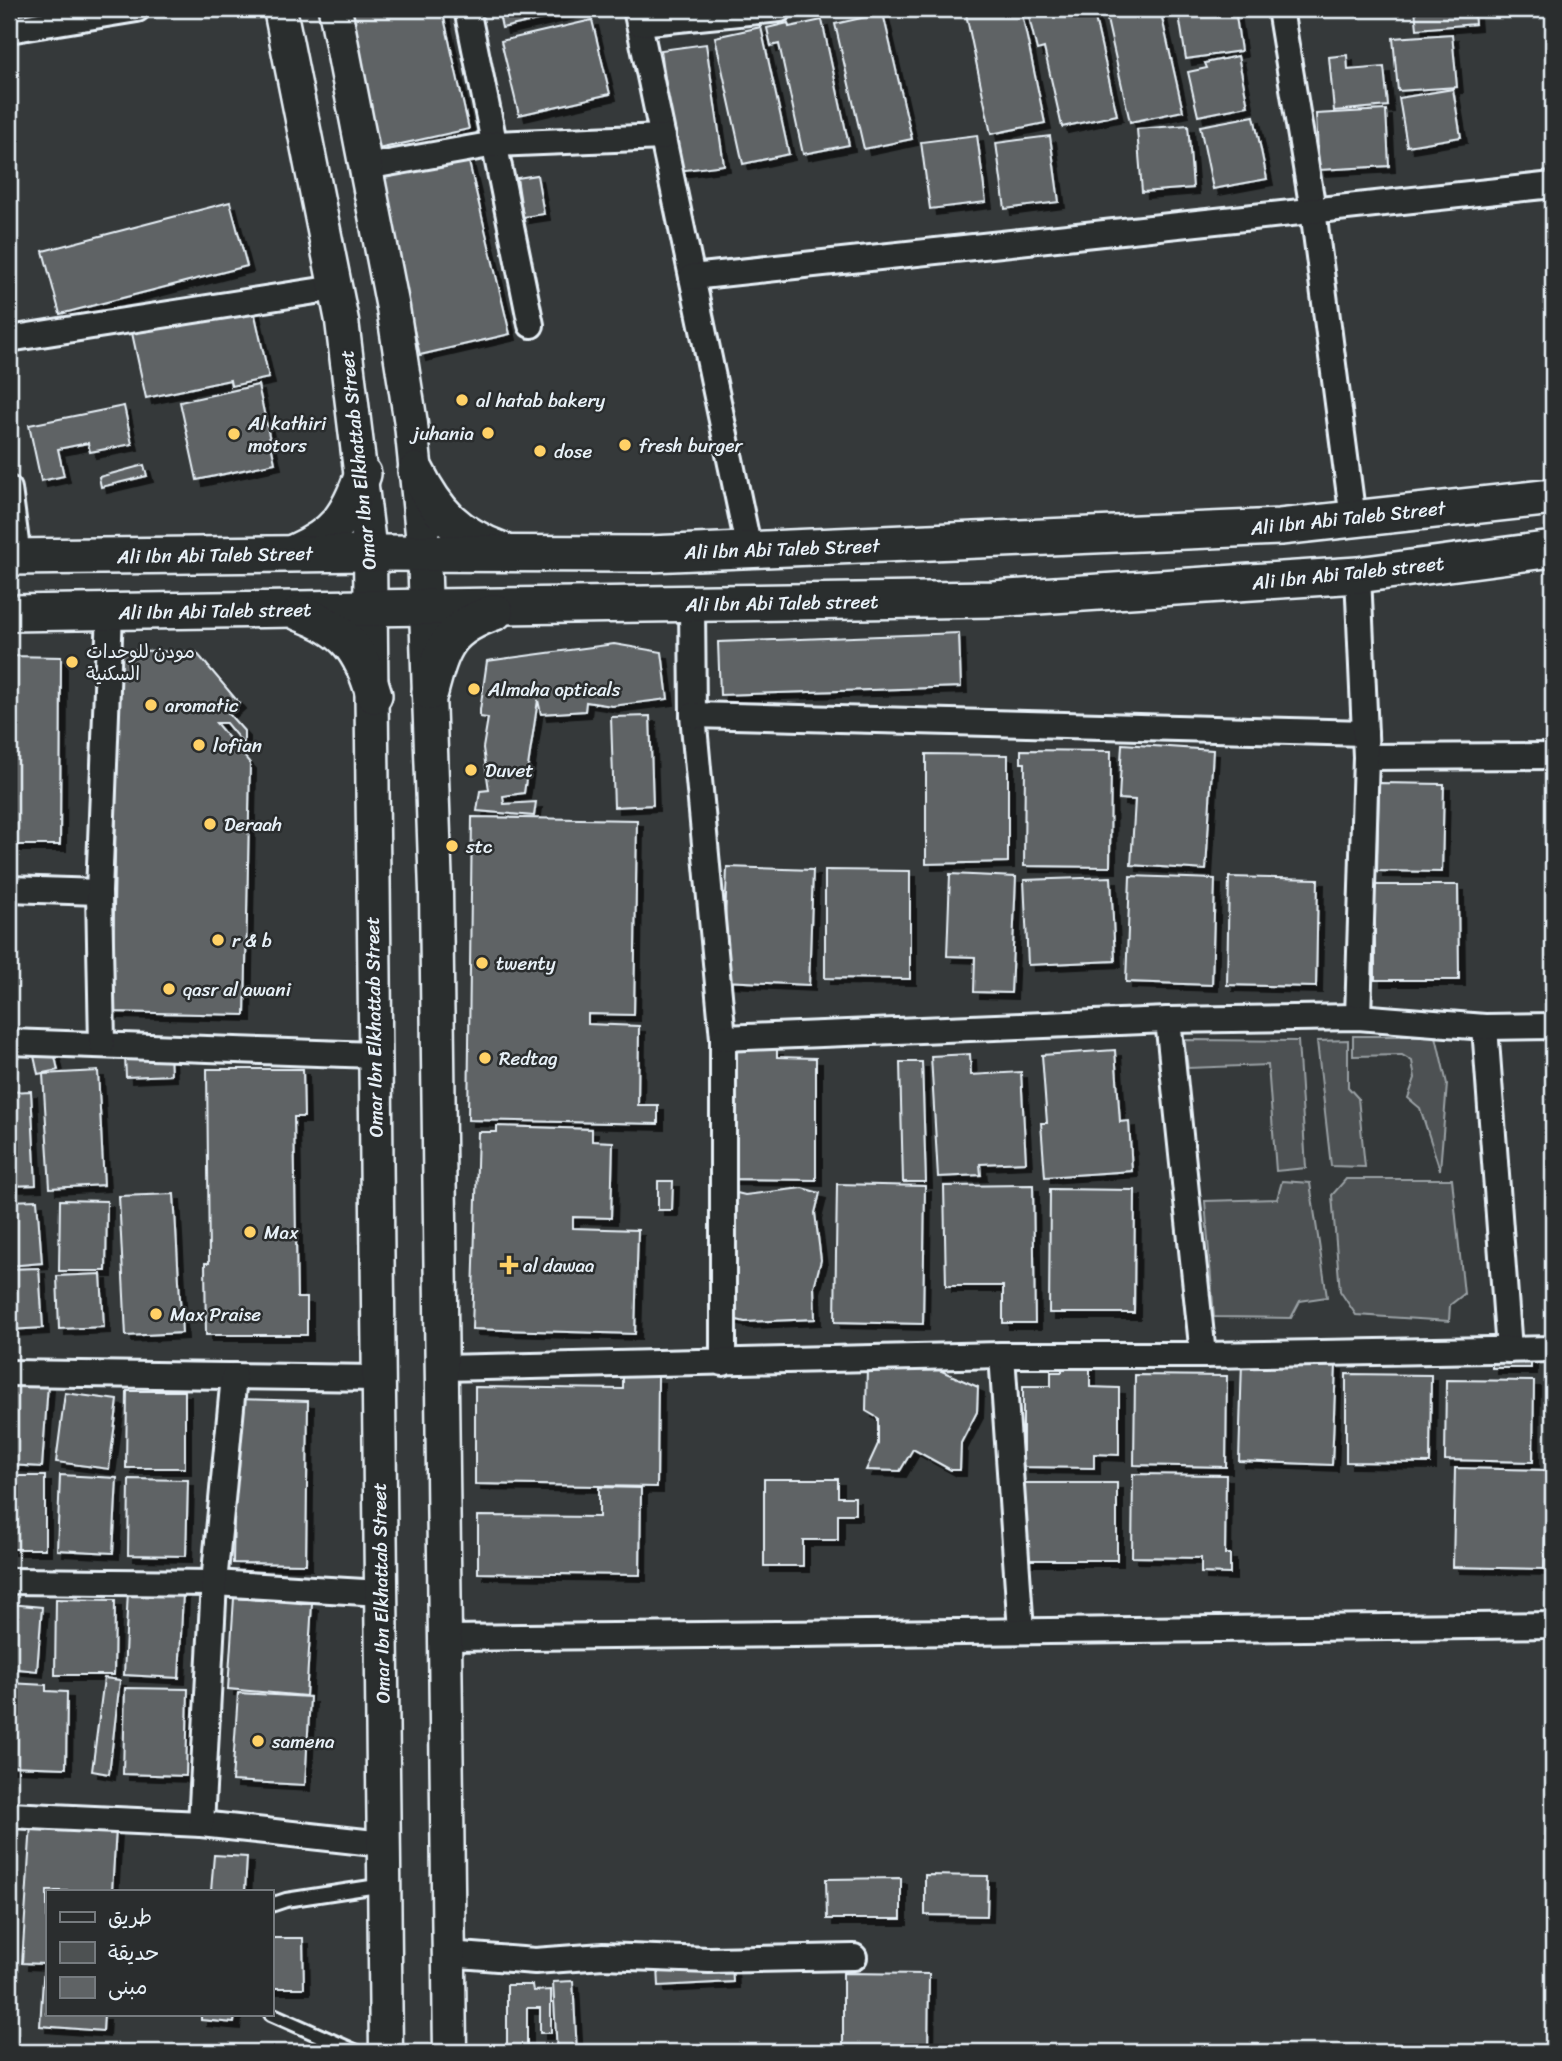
<svg xmlns="http://www.w3.org/2000/svg" width="1562" height="2061" font-family="Sriracha,'Playpen Sans Arabic',sans-serif">
  <style>
    .green { fill: #4d5152; stroke: #9aa1a5; stroke-width: 2 }
    .building { fill: #5f6365; stroke: #e8f1f8; stroke-width: 2; filter: url(#shadow) }
    .lines { fill: none; stroke-linecap: round; stroke-linejoin: round }
    .service-casing { stroke: #e8f1f8; stroke-width: 18 }
    .minor-casing { stroke: #e8f1f8; stroke-width: 30 }
    .tertiary-casing { stroke: #e8f1f8; stroke-width: 37 }
    .secondary-casing { stroke: #e8f1f8; stroke-width: 40 }
    .service { stroke: #2a2d2e; stroke-width: 12 }
    .minor { stroke: #2a2d2e; stroke-width: 24 }
    .tertiary { stroke: #2a2d2e; stroke-width: 32 }
    .secondary { stroke: #2a2d2e; stroke-width: 35 }
    .poi-dot { fill: #ffd166; stroke: #2a2d2e; stroke-width: 2.5 }
    .labels { text-anchor: middle; dominant-baseline: central; stroke-width: 5; stroke-linejoin: round; paint-order: stroke }
    .poi-label { font-size: 19px; fill: #e8f1f8; stroke: #2a2d2e; text-anchor: start }
    .street-label { font-size: 19px; fill: #e8f1f8; stroke: #2a2d2e }
  </style>
  <defs>
    <filter id="shadow"><feDropShadow dx="6" dy="6" stdDeviation="0" flood-color="#0009"/></filter>
  </defs>
  <rect width="100%" height="100%" fill="#35393a"/>
  <filter id="ink" filterUnits="userSpaceOnUse"><feTurbulence type="fractalNoise" baseFrequency=".0143" numOctaves="2"/><feDisplacementMap in="SourceGraphic" scale="14" xChannelSelector="R" yChannelSelector="G"/><feConvolveMatrix kernelMatrix="1 2 1 2 8 2 1 2 1" color-interpolation-filters="sRGB"/></filter>
  <g filter="url(#ink)">
    <!-- green -->
    <g class="green">
      <path d="M1353,1036H1436L1447,1084L1440,1170L1420,1108L1408,1098L1415,1078L1412,1061L1402,1055L1353,1056Z"/>
      <path d="M1184,1040L1298,1041L1306,1168L1276,1171L1268,1065L1188,1068Z"/>
      <path d="M1348,1040V1087L1358,1098L1365,1167L1331,1166L1317,1041Z"/>
      <path d="M1346,1179H1452L1464,1294L1450,1305L1449,1321L1356,1315L1340,1291L1332,1195Z"/>
      <path d="M1282,1181L1310,1183L1327,1297L1300,1301L1291,1318L1214,1317L1205,1201L1277,1199Z"/>
    </g>
    <!-- building -->
    <g class="building">
      <path d="M346,9H442L469,129L378,149Z"/>
      <path d="M498,9H586L502,28Z"/>
      <path d="M965,9H1021L1045,123L991,134Z"/>
      <path d="M1027,9H1093L1117,115L1062,127L1044,48L1037,50Z"/>
      <path d="M1136,9H1160L1183,111L1130,122L1106,15Z"/>
      <path d="M1178,9H1235L1241,51L1186,59Z"/>
      <path d="M1415,9H1495V10L1474,12L1475,24L1417,29Z"/>
      <path d="M883,13L912,139L864,149L835,24Z"/>
      <path d="M592,20L610,94L519,115L501,41Z"/>
      <path d="M822,20L849,145L803,154L779,44L771,46L767,28L788,23L789,27Z"/>
      <path d="M761,27L789,154L743,164L715,37Z"/>
      <path d="M1452,34L1457,87L1398,91L1393,38Z"/>
      <path d="M706,44L724,165L678,171L661,50Z"/>
      <path d="M1347,55L1348,70L1384,67L1388,106L1334,111L1329,57Z"/>
      <path d="M1238,56L1248,106L1198,116L1188,72L1207,68L1205,63Z"/>
      <path d="M1453,89L1461,137L1407,146L1399,98Z"/>
      <path d="M1386,110L1389,166L1319,170L1316,114Z"/>
      <path d="M1254,116L1267,179L1213,189L1200,126Z"/>
      <path d="M1188,125L1193,188L1142,192L1137,129Z"/>
      <path d="M977,135L986,202L930,209L921,142Z"/>
      <path d="M1050,136L1059,202L1005,209L996,143Z"/>
      <path d="M468,158L510,334L420,355L378,179Z"/>
      <path d="M537,175L544,214L523,217L517,178Z"/>
      <path d="M230,202L247,266L60,314L43,251Z"/>
      <path d="M253,306L269,378L231,386L230,380L146,398L132,333Z"/>
      <path d="M258,385L275,463L197,480L180,402Z"/>
      <path d="M124,406L132,444L90,452L88,443L58,449L64,476L41,481L29,425Z"/>
      <path d="M144,465L147,476L101,487L99,477Z"/>
      <path d="M959,633L961,687L720,695L718,642Z"/>
      <path d="M614,644L662,652L668,699L612,706L586,702L585,711L541,714L538,700L524,793L503,796L504,804L536,802L534,816L477,811L480,791L489,790L483,748L488,718L480,717V710L487,661Z"/>
      <path d="M119,650L196,652L239,703L228,713L244,731V745L226,723H216L250,763L245,1015L112,1012Z"/>
      <path d="M9,656L61,657L60,845H9Z"/>
      <path d="M650,716L653,805L614,807L611,717Z"/>
      <path d="M1122,744L1213,750L1206,870L1131,865L1135,800L1119,799Z"/>
      <path d="M1021,750L1111,751L1110,867L1024,866L1025,763H1021Z"/>
      <path d="M926,754L1008,755V862L926,864Z"/>
      <path d="M1379,783L1444,784L1442,872L1377,871Z"/>
      <path d="M472,817L637,820L634,1015L588,1014V1024L639,1026L638,1105H658V1124L468,1120Z"/>
      <path d="M727,867L813,870L809,985L723,981Z"/>
      <path d="M825,870L910,871V979L825,978Z"/>
      <path d="M950,874L1016,877L1011,993L974,992L975,957L947,956Z"/>
      <path d="M1130,876L1215,879L1212,985L1126,982Z"/>
      <path d="M1111,877L1115,961L1028,965L1024,880Z"/>
      <path d="M1229,877L1318,879L1316,987L1227,985Z"/>
      <path d="M1375,885H1458L1459,980H1375Z"/>
      <path d="M725,1048L777,1049V1057L816,1058V1180L724,1179Z"/>
      <path d="M1115,1050L1120,1122L1129,1121L1132,1171L1045,1177L1041,1123H1047L1042,1055Z"/>
      <path d="M54,1052L58,1070L38,1074L34,1056Z"/>
      <path d="M170,1053L171,1075L126,1077L125,1056Z"/>
      <path d="M970,1054L971,1075L1021,1072L1026,1162L980,1164L981,1175L938,1177L931,1056Z"/>
      <path d="M900,1062H922L926,1182H903Z"/>
      <path d="M207,1069H303L304,1117H294L297,1298H307V1335H206L205,1263H209Z"/>
      <path d="M98,1071L104,1185L50,1188L43,1074Z"/>
      <path d="M31,1091L36,1185L9,1186V1092Z"/>
      <path d="M497,1126L592,1129V1141L613,1142L611,1218L573,1217V1228L638,1230L635,1334L472,1329L478,1132H497Z"/>
      <path d="M658,1181H673L672,1210H658Z"/>
      <path d="M837,1184L925,1186L923,1324L835,1322Z"/>
      <path d="M1033,1185L1035,1323H1003V1286H946L944,1186Z"/>
      <path d="M802,1188L820,1193L815,1213L821,1260L814,1287L815,1319L745,1322L725,1317L729,1191L745,1195Z"/>
      <path d="M1050,1189L1135,1190L1134,1313H1049Z"/>
      <path d="M174,1194L182,1333L126,1336L119,1196Z"/>
      <path d="M37,1200L42,1263L9,1266V1201Z"/>
      <path d="M60,1200L107,1201L106,1271H59Z"/>
      <path d="M39,1268L43,1328L9,1330V1269Z"/>
      <path d="M101,1274L104,1327L59,1329L57,1276Z"/>
      <rect x="1492" y="1352" width="39" height="16"/>
      <path d="M1062,1361L1090,1362V1387L1119,1388V1455L1094,1454V1468L1023,1467V1386H1051V1372H1062Z"/>
      <path d="M1242,1361L1336,1364L1332,1465L1239,1461Z"/>
      <path d="M867,1367L937,1369L978,1387L977,1412L961,1443L960,1470H951L913,1449L900,1471L866,1470L878,1444V1418L866,1411Z"/>
      <path d="M1346,1374L1431,1375L1430,1463L1346,1462Z"/>
      <path d="M1135,1375L1227,1376L1226,1467L1134,1465Z"/>
      <path d="M623,1376L658,1377L657,1487L475,1484V1387L623,1389Z"/>
      <path d="M1446,1380L1534,1381L1533,1462L1445,1460Z"/>
      <path d="M9,1381L48,1384L42,1467L9,1465Z"/>
      <path d="M127,1391H185V1468H126Z"/>
      <path d="M65,1393L118,1400L109,1469L56,1462Z"/>
      <path d="M236,1399L308,1401L306,1564L233,1563Z"/>
      <path d="M1455,1468L1546,1470L1544,1569L1453,1567Z"/>
      <path d="M1133,1474L1226,1475L1225,1554H1230V1574L1201,1573V1558L1132,1557Z"/>
      <path d="M60,1475L117,1478L113,1553L57,1550Z"/>
      <rect x="9" y="1476" width="36" height="73"/>
      <path d="M129,1479L188,1480L186,1556L128,1555Z"/>
      <path d="M764,1479H838V1497H855V1514H838V1540H803V1566H764Z"/>
      <path d="M1024,1483H1117V1560H1025Z"/>
      <path d="M599,1487L641,1488L640,1575L478,1573V1516L599,1517Z"/>
      <path d="M128,1590L183,1593L179,1678L124,1675Z"/>
      <path d="M234,1598L312,1604L306,1696L228,1689Z"/>
      <path d="M56,1599L115,1600L114,1675H55Z"/>
      <path d="M9,1604L42,1607L37,1671L9,1668Z"/>
      <path d="M104,1678L120,1680L109,1774L92,1771Z"/>
      <path d="M9,1683L46,1685V1691L67,1692L66,1768L9,1766Z"/>
      <path d="M125,1688L188,1689L186,1776L123,1774Z"/>
      <path d="M238,1693L310,1697L305,1785L232,1781Z"/>
      <path d="M31,1823L116,1829L112,1891H47V2014H104L103,2031L40,2026L44,1964L22,1963Z"/>
      <path d="M214,1855L247,1857L245,1891H211Z"/>
      <path d="M925,1875L988,1876L987,1916L925,1915Z"/>
      <path d="M901,1878V1919H827L826,1879Z"/>
      <path d="M271,1938H303L304,1988H271Z"/>
      <path d="M732,1963L733,1982L659,1986L658,1967Z"/>
      <path d="M843,1973L929,1974L928,2052H843Z"/>
      <path d="M573,1981L577,2052H557L553,1982Z"/>
      <path d="M507,1985H532L533,1991L551,1990V2033H540V2008H527V2052H507Z"/>
      <path d="M201,2014H235L234,2023L201,2020Z"/>
    </g>
    <g class="lines">
      <!-- service casing -->
      <g class="service-casing">
        <g id="service">
          <path d="M271,1905L286,1900L384,1885"/>
          <path d="M271,2014L357,2052"/>
        </g>
      </g>
      <!-- minor casing -->
      <g class="minor-casing">
        <g id="minor">
          <path d="M467,9L531,325"/>
          <path d="M636,9L749,550"/>
          <path d="M1280,9L1313,210L1353,519"/>
          <path d="M639,23L780,9"/>
          <path d="M9,30L137,9"/>
          <path d="M366,167L495,144L663,137"/>
          <path d="M692,277L1553,185"/>
          <path d="M9,339L335,288"/>
          <path d="M9,489L18,557"/>
          <path d="M692,605L693,715L723,1038V1363"/>
          <path d="M693,715L1365,733"/>
          <path d="M1366,757L1553,756"/>
          <path d="M9,889L99,892"/>
          <path d="M1358,1017L1366,757L1358,575"/>
          <path d="M1168,1020L1203,1355"/>
          <path d="M1485,1027L1509,1350"/>
          <path d="M723,1038L1168,1020L1358,1017L1485,1027L1553,1026"/>
          <path d="M9,1042L374,1055"/>
          <path d="M102,1044L99,892L110,612"/>
          <path d="M1002,1355L1021,1631"/>
          <path d="M442,1368L1002,1355H1203L1553,1349"/>
          <path d="M9,1373L378,1378"/>
          <path d="M9,1581L214,1583L381,1593"/>
          <path d="M445,1638L1553,1625"/>
          <path d="M9,1815L201,1824L383,1844"/>
          <path d="M201,1824L214,1583L234,1376"/>
          <path d="M448,1954L535,1961L603,1956L709,1960L854,1957"/>
        </g>
      </g>
      <!-- tertiary casing -->
      <g class="tertiary-casing">
        <g id="tertiary">
          <path d="M280,9L342,321L370,553L386,2052"/>
          <path d="M335,9L393,308L411,424L424,553L436,891L450,2052"/>
        </g>
      </g>
      <!-- secondary casing -->
      <g class="secondary-casing">
        <g id="secondary">
          <path d="M416,471C437,513 456,533 501,550"/>
          <path d="M295,552C336,534 348,516 363,474"/>
          <path d="M9,557L370,553L649,554L1280,527L1553,497"/>
          <path d="M9,613L993,599L1358,575L1553,549"/>
          <path d="M300,613C345,629 361,649 374,695"/>
          <path d="M430,692C442,646 448,628 495,612"/>
        </g>
      </g>
      <!-- service -->
      <use href="#service" class="service"/>
      <!-- minor -->
      <use href="#minor" class="minor"/>
      <!-- tertiary -->
      <use href="#tertiary" class="tertiary"/>
      <!-- secondary -->
      <use href="#secondary" class="secondary"/>
    </g>
  </g>
  <!-- markers -->
  <g class="poi-dot">
    <circle cx="462" cy="400" r="7"/>
    <circle cx="488" cy="433" r="7"/>
    <circle cx="234" cy="434" r="7"/>
    <circle cx="625" cy="445" r="7"/>
    <circle cx="540" cy="451" r="7"/>
    <circle cx="72" cy="662" r="7"/>
    <circle cx="474" cy="689" r="7"/>
    <circle cx="151" cy="705" r="7"/>
    <circle cx="199" cy="745" r="7"/>
    <circle cx="471" cy="770" r="7"/>
    <circle cx="210" cy="824" r="7"/>
    <circle cx="452" cy="846" r="7"/>
    <circle cx="218" cy="940" r="7"/>
    <circle cx="482" cy="963" r="7"/>
    <circle cx="169" cy="989" r="7"/>
    <circle cx="485" cy="1058" r="7"/>
    <circle cx="250" cy="1232" r="7"/>
    <path d="M505.5 1254.5h7v7h7v7h-7v7h-7v-7h-7v-7h7z"/>
    <circle cx="156" cy="1314" r="7"/>
    <circle cx="258" cy="1741" r="7"/>
  </g>
  <g class="labels">
    <!-- poi labels -->
    <g class="poi-label">
      <text x="476" y="400">al hatab bakery</text>
      <text x="248" y="423">Al kathiri<tspan x="248" dy="22">motors</tspan></text>
      <text x="474" y="433" text-anchor="end">juhania</text>
      <text x="639" y="445">fresh burger</text>
      <text x="554" y="451">dose</text>
      <text x="86" y="651">مودن للوحدات<tspan x="86" dy="22">السكنية</tspan></text>
      <text x="488" y="689">Almaha opticals</text>
      <text x="165" y="705">aromatic</text>
      <text x="213" y="745">lofian</text>
      <text x="485" y="770">Duvet</text>
      <text x="224" y="824">Deraah</text>
      <text x="466" y="846">stc</text>
      <text x="232" y="940">r &amp; b</text>
      <text x="496" y="963">twenty</text>
      <text x="183" y="989">qasr al awani</text>
      <text x="499" y="1058">Redtag</text>
      <text x="264" y="1232">Max</text>
      <text x="523" y="1265">al dawaa</text>
      <text x="170" y="1314">Max Praise</text>
      <text x="272" y="1741">samena</text>
    </g>
    <!-- street labels -->
    <g class="street-label">
      <text transform="translate(358 460) rotate(-96)">Omar Ibn Elkhattab Street</text>
      <text transform="translate(1348 518) rotate(-6)">Ali Ibn Abi Taleb Street</text>
      <text transform="translate(782 549) rotate(-2)">Ali Ibn Abi Taleb Street</text>
      <text transform="translate(215 555) rotate(-1)">Ali Ibn Abi Taleb Street</text>
      <text transform="translate(1348 573) rotate(-6)">Ali Ibn Abi Taleb street</text>
      <text transform="translate(782 603) rotate(-1)">Ali Ibn Abi Taleb street</text>
      <text transform="translate(215 611) rotate(-1)">Ali Ibn Abi Taleb street</text>
      <text transform="translate(374 1027) rotate(-91)">Omar Ibn Elkhattab Street</text>
      <text transform="translate(381 1593) rotate(-91)">Omar Ibn Elkhattab Street</text>
    </g>
  </g>
  <!-- margin -->
  <rect width="1562" height="2061" fill="none" stroke="#2a2d2e" stroke-width="35"/>
  <rect x="18" y="18" width="1527" height="2026" fill="none" stroke="#e8f1f8" stroke-width="2.5" filter="url(#ink)"/>
  <!-- legend -->
  <rect x="46" y="1890" width="228" height="126" fill="#2a2d2e" stroke="#767b7f" stroke-width="2"/>
  <rect x="60" y="1912" width="35" height="10" fill="#2a2d2e" stroke="#767b7f" stroke-width="2"/>
  <text x="108" y="1924" font-size="21" fill="#e8f1f8">طريق</text>
  <rect x="60" y="1942" width="35" height="21" fill="#4d5152" stroke="#767b7f" stroke-width="2"/>
  <text x="108" y="1960" font-size="21" fill="#e8f1f8">حديقة</text>
  <rect x="60" y="1977" width="35" height="21" fill="#5f6365" stroke="#767b7f" stroke-width="2"/>
  <text x="108" y="1994" font-size="21" fill="#e8f1f8">مبنى</text>
</svg>
